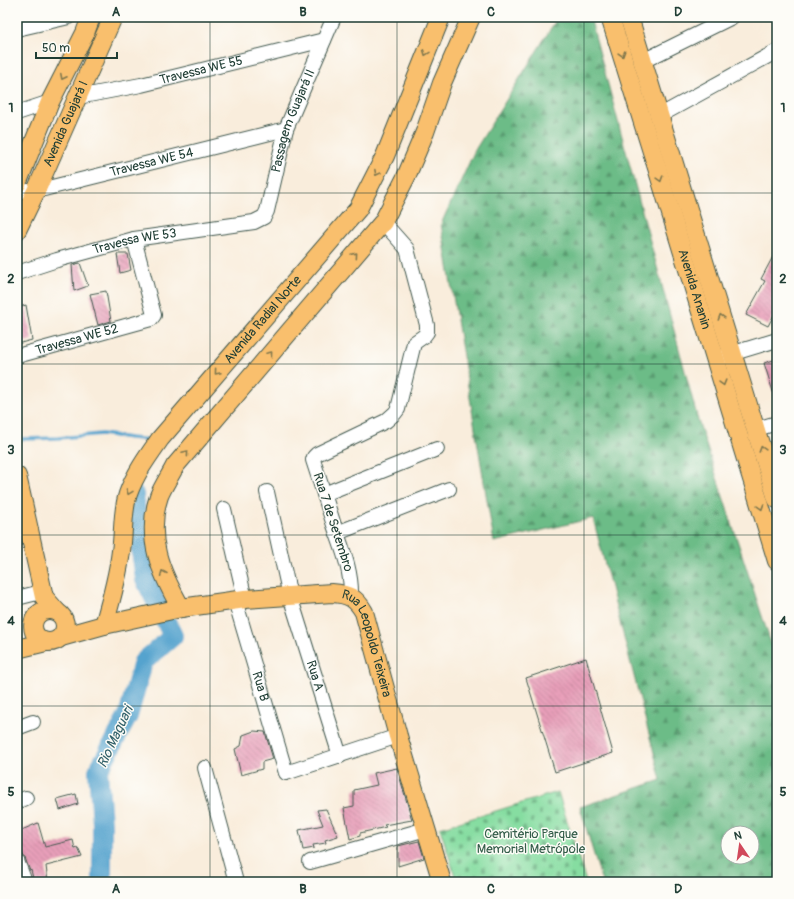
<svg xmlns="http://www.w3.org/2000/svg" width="794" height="899" font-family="Pangolin,sans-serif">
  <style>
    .forest { fill: url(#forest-firs); stroke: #467c5e; fill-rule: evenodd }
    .cemetery { fill: url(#cemetery-stones); stroke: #528d6a }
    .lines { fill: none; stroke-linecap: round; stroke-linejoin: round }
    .stream { stroke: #54a3ce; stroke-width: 3.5 }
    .river { stroke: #54a3ce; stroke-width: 20 }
    .building { fill: url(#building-back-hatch) }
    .minor-casing { stroke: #40574d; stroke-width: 16 }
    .major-casing { stroke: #40574d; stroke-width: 20 }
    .minor { stroke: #fff; stroke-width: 14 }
    .major { stroke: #f9bf6d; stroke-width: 18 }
    .oneway { stroke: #81784e }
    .grid { fill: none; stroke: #1f3d34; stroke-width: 1; stroke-opacity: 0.55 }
    .labels { text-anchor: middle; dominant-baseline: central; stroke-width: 3; stroke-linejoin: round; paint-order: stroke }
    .street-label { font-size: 13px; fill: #1f3d34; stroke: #fdfcf7 }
    .park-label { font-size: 13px; fill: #345d4a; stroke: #fdfcf7 }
    .water-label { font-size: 14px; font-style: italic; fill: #32616a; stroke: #fdfcf7 }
    .neatline { fill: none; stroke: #1f3d34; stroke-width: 1.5 }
    .grid-label { font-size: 13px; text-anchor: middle; font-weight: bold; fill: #1f3d34 }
  </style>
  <defs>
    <pattern id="forest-firs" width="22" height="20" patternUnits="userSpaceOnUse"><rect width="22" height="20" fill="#6cbc87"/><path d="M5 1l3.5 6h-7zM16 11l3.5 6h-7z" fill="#589a6f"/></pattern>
    <pattern id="cemetery-stones" width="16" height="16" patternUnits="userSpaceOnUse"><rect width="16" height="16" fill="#86dda1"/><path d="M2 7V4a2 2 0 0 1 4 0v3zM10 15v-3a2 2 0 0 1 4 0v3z" fill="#6db484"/></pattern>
    <pattern id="building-back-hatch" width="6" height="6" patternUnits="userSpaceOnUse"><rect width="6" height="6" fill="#e89fb9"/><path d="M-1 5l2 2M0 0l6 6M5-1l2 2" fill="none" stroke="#bb8397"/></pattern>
  </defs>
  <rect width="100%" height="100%" fill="#fdfcf7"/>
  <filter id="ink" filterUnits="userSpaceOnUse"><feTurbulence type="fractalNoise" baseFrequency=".025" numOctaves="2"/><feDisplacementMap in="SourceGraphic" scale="8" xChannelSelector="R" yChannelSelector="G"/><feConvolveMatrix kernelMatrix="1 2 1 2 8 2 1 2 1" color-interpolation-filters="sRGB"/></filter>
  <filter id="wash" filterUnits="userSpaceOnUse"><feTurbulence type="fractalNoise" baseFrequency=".012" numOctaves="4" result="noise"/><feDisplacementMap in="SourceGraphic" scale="16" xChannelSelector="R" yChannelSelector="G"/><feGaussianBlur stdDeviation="0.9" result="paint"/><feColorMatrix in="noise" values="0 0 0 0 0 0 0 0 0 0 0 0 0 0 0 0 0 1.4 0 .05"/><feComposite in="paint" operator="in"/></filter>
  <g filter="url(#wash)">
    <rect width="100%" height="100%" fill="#f9eddc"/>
    <!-- forest -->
    <path class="forest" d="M558,17H590L698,420L777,662V882H602L580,807L661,780L593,518L494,542L441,224L475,150ZM728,833H752V857H728Z"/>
    <!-- cemetery -->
    <path class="cemetery" d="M558,792L586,882H457L440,828Z"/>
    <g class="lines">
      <!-- stream -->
      <path class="stream" d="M22,439L58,438L102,434L130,438L152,440"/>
      <!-- river -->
      <path class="river" d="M102,882V823L98,771L128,716L143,662L173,636L145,579L136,515L134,494"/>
    </g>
    <g id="blocks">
      <!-- building -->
      <g class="building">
        <path d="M777,249V309L768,326L746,315L765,281L761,279Z"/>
        <path d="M117,254H128L131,270L120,273Z"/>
        <path d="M80,263L88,286L74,291L72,265Z"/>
        <path d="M106,291L111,321L98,325L90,294Z"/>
        <path d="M26,305L32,340L17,344V308Z"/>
        <path d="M777,359V397L775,398L764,363Z"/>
        <path d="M586,658L613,753L555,772L526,678Z"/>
        <path d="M254,731L265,732L273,759L262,762V769L241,775L235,749L241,746L243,735Z"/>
        <path d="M397,768L412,820L384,825L386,827L360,833V836L350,839L344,808L354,806V790L377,785L374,773Z"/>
        <path d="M76,794L78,804L60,810L57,799Z"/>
        <path d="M326,809L338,836L325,840L326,843L313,845L314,848L303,850L299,830L323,825L317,810Z"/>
        <path d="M38,823L45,847L73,840L75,849L78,848L82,857L46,866L48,882H34L31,870L30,871L25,858L17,845V832Z"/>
        <path d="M419,841L424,858L398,866V846Z"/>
      </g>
    </g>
  </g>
  <g filter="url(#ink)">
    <use href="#blocks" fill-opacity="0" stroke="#40574d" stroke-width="1"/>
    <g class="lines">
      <!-- minor casing -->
      <g class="minor-casing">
        <g id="minor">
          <path d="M17,29L69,17"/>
          <path d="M643,61L732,17"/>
          <path id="s1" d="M78,97L141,85L324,40"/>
          <path d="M17,113L50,102"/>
          <path d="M659,116L777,51"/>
          <path id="s2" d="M17,191H36L286,129"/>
          <path id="s3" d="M17,273L57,260L134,239L254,222L264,217L267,211L286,129L334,17"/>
          <path id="s4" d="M17,356L151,319L154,315L134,239"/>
          <path d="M724,356L777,340"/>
          <path d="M756,429L777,423"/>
          <path id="s5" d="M267,492L290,596L340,756"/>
          <path d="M324,494L437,449"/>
          <path d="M224,509L245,599"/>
          <path d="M337,533L449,489"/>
          <path d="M351,597C352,571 342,548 334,525C327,503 320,481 313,460L314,457L317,454L386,421L395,413L398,409L414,343L424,336L427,332V325L407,249L383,222"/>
          <path d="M17,598L37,593"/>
          <path id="s6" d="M235,600L286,773L398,736"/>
          <path d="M17,728L33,722"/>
          <path d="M205,768L236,882"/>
          <path d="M17,802L26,798"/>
          <path d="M17,861L25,882"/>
          <path d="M310,862L426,829"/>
        </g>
      </g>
      <!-- major casing -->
      <g class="major-casing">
        <g id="major">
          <path id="s7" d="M610,17C667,198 722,380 777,561"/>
          <path d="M629,17L777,499"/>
          <path d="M17,184L50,102L85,33L91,17"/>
          <path id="s8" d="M17,230L36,191L113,17"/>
          <path d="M17,476L44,597L57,612"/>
          <path d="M181,608C161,573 145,538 159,496C163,486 170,476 175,466L383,222L406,177L425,132L442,83L471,17"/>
          <circle cx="49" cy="626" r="16"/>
          <path id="s9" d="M104,625C111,601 118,576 121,551C124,532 122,512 128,494C135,474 148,456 160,439L358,209L385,156L441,17"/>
          <path id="s10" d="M61,637L104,625L181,608L245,599L332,593C349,594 356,598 364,612L398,736L442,882"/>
          <path d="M17,649L46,642"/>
        </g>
      </g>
      <!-- minor -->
      <use href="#minor" class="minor"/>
      <!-- major -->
      <use href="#major" class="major"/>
    </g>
    <!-- one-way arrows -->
    <defs><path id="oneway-chevron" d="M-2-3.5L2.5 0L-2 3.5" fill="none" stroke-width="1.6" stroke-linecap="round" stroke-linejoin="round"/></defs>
    <g class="oneway">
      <use href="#oneway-chevron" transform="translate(426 53) rotate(111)"/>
      <use href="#oneway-chevron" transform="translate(622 54) rotate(73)"/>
      <use href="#oneway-chevron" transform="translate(63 77) rotate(117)"/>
      <use href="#oneway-chevron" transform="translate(377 173) rotate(118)"/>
      <use href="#oneway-chevron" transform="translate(660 179) rotate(73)"/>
      <use href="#oneway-chevron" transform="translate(355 255) rotate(-49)"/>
      <use href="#oneway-chevron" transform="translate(721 317) rotate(-107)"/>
      <use href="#oneway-chevron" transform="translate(270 354) rotate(-50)"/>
      <use href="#oneway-chevron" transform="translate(217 372) rotate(130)"/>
      <use href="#oneway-chevron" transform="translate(723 383) rotate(74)"/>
      <use href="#oneway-chevron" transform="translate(762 449) rotate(-107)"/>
      <use href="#oneway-chevron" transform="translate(186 453) rotate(-50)"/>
      <use href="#oneway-chevron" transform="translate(129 492) rotate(110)"/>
      <use href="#oneway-chevron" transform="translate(761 507) rotate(73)"/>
      <use href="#oneway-chevron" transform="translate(163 573) rotate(-113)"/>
    </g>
  </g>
  <!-- grid -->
  <path class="grid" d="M210,17V882M397,17V882M584,17V882M17,193H777M17,364H777M17,535H777M17,706H777"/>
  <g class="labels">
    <!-- street labels -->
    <g class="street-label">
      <text stroke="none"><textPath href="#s1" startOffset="126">Travessa WE 55</textPath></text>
      <text stroke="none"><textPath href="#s3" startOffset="355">Passagem Guajará II</textPath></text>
      <text stroke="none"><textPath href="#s8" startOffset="117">Avenida Guajará I</textPath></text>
      <text stroke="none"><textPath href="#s2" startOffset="138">Travessa WE 54</textPath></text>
      <text stroke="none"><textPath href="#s3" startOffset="122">Travessa WE 53</textPath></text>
      <text stroke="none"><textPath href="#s7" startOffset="285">Avenida Ananin</textPath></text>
      <text stroke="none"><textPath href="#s9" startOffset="355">Avenida Radial Norte</textPath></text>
      <text stroke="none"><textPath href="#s4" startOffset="62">Travessa WE 52</textPath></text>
      <text transform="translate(333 522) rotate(72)">Rua 7 de Setembro</text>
      <text stroke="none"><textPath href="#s10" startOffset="344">Rua Leopoldo Teixeira</textPath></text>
      <text stroke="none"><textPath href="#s5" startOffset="190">Rua A</textPath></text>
      <text stroke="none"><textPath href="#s6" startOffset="90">Rua B</textPath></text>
    </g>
    <!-- park labels -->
    <g class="park-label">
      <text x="531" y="834">Cemitério Parque<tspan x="531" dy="15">Memorial Metrópole</tspan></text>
    </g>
    <!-- water labels -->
    <g class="water-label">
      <text transform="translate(115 737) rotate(-65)">Rio Maguari</text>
    </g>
  </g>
  <!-- margin -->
  <rect width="794" height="899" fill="none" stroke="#fdfcf7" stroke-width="44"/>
  <!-- north arrow -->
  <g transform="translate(740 845) rotate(347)"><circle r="19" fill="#fdfcf7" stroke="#a4b0a9"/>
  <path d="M0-3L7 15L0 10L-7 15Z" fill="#d1495b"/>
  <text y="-6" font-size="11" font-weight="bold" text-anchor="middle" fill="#1f3d34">N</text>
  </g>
  <!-- scale -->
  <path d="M36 52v6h81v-6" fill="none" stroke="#1f3d34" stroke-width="2"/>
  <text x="42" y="52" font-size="12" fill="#1f3d34" stroke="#fdfcf7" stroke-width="3" paint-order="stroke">50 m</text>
  <rect x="22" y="22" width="750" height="855" class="neatline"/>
  <g class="grid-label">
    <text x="116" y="16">A</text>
    <text x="303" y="16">B</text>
    <text x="491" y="16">C</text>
    <text x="678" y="16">D</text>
    <text x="11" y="112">1</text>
    <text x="783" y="112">1</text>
    <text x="11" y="283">2</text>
    <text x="783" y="283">2</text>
    <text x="11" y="454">3</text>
    <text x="783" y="454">3</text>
    <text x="11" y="625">4</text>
    <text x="783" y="625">4</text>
    <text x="11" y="796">5</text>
    <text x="783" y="796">5</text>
    <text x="116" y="893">A</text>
    <text x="303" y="893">B</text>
    <text x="491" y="893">C</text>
    <text x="678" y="893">D</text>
  </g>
</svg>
